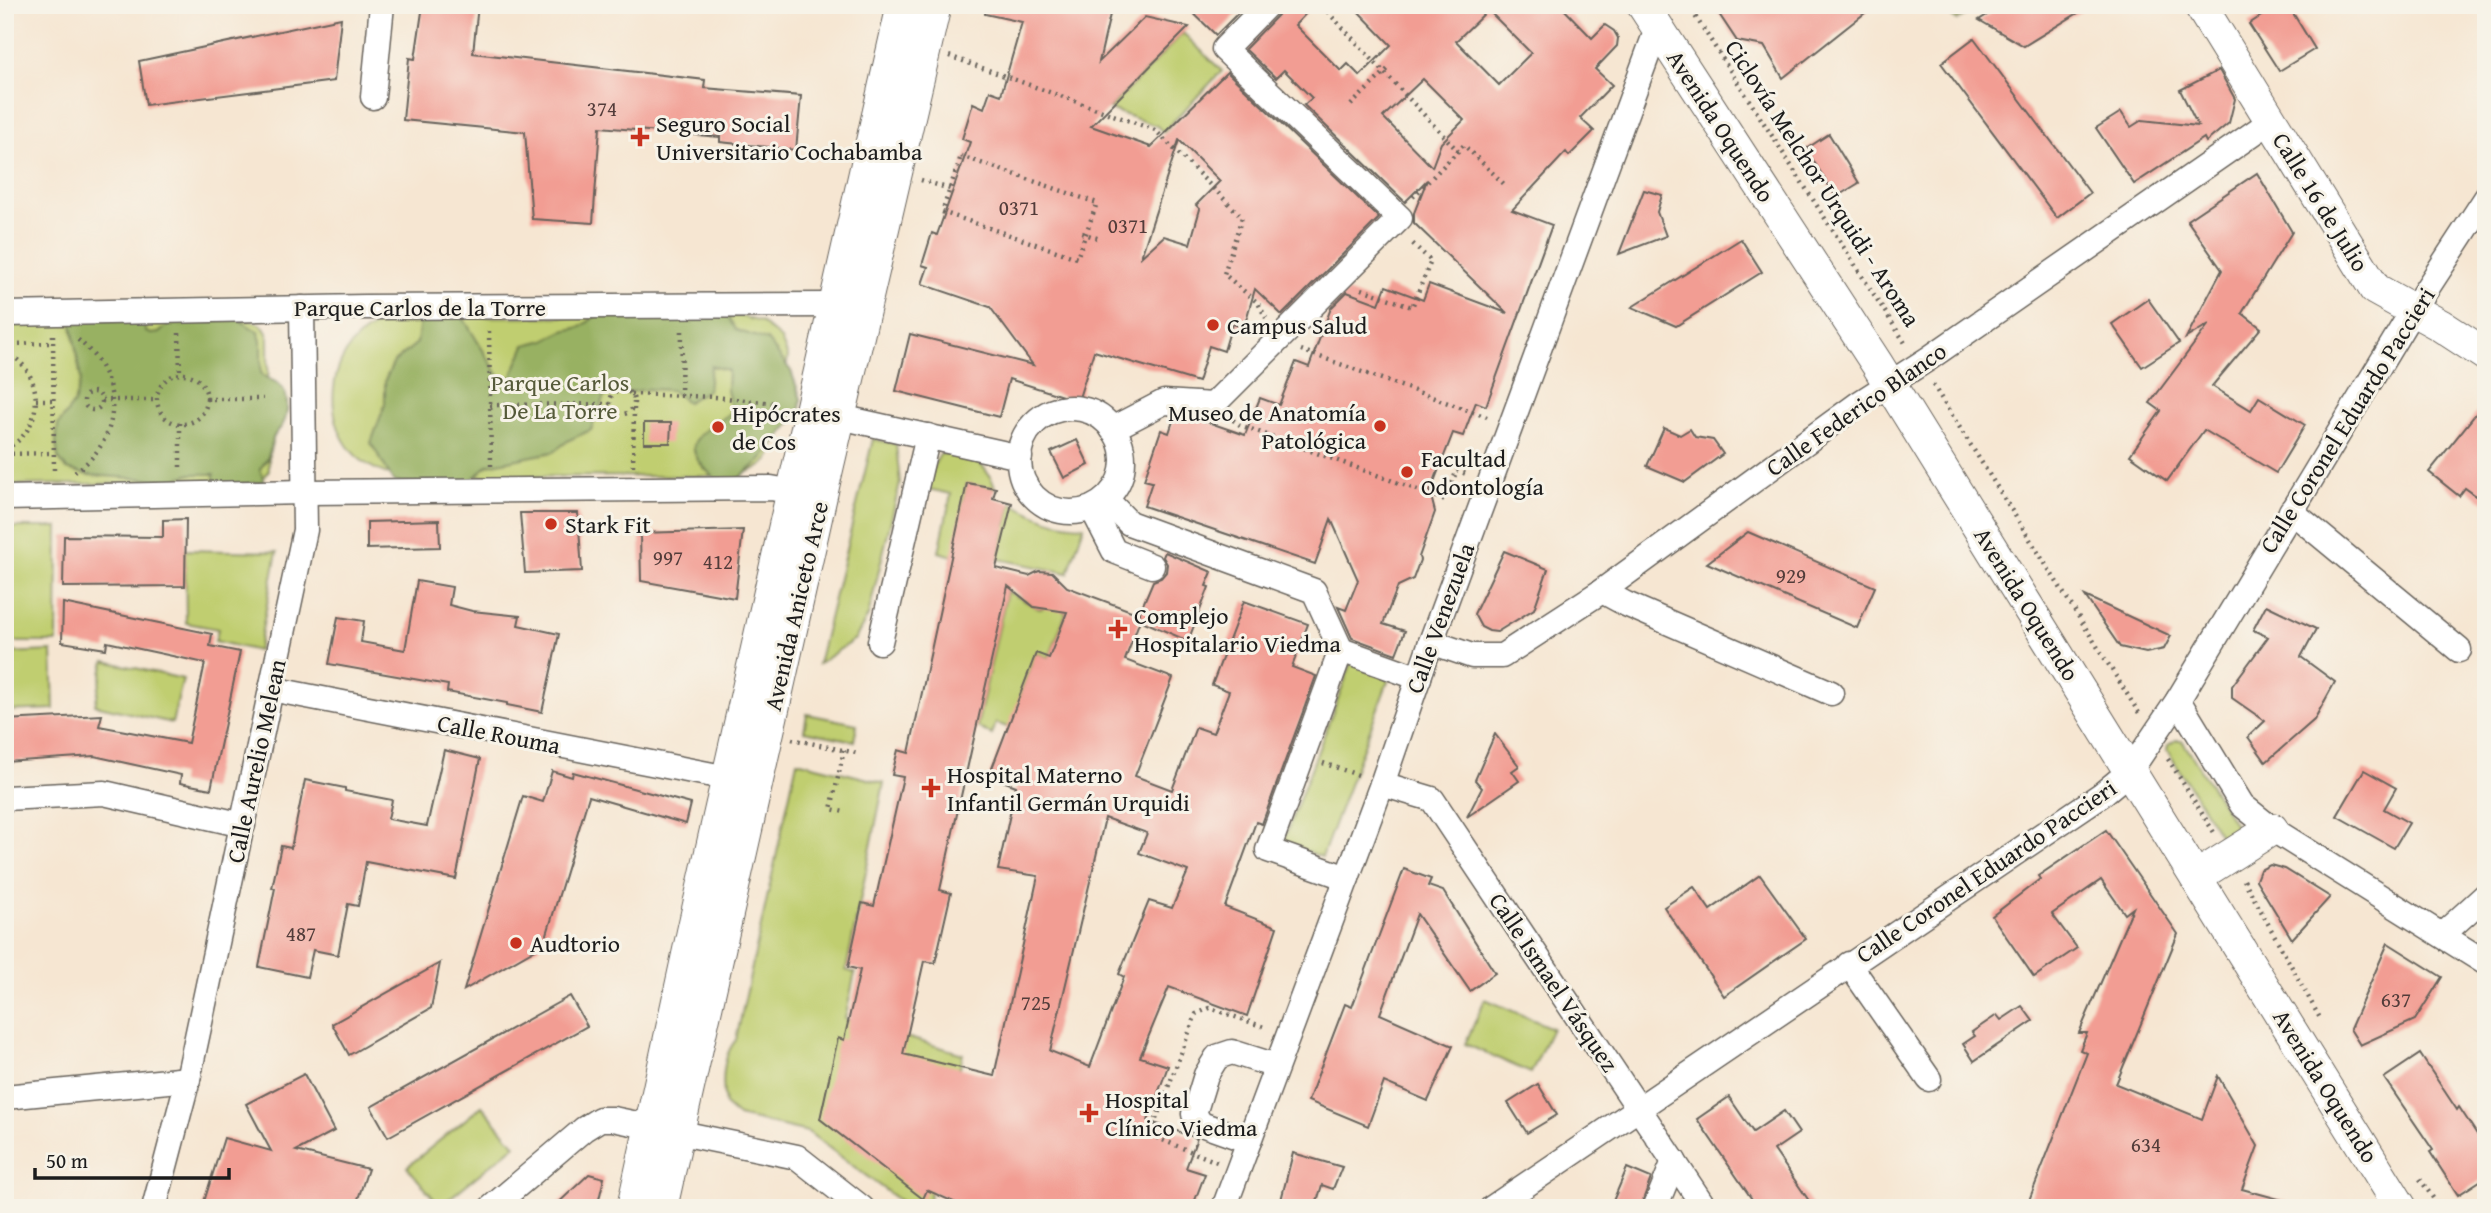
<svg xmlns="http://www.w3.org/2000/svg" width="2491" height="1213" font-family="'Gentium Book Plus',serif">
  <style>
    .green { fill: #c0ce70; stroke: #6e7546; stroke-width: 2 }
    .forest { fill: #98b162; stroke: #5a663f; stroke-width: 2 }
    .building { fill: #f29d93; fill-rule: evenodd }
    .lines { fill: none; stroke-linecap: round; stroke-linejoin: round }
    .minor-casing { stroke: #68635c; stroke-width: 27 }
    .major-casing { stroke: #68635c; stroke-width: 34 }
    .path { stroke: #68635c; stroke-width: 4.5; stroke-dasharray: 2 5; stroke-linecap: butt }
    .minor { stroke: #fff; stroke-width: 24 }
    .major { stroke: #fff; stroke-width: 32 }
    .poi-dot { fill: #c8321e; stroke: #f7f3e8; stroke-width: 2.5 }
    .labels { text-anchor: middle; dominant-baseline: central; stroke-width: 6; stroke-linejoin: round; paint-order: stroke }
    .number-label { font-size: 21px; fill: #523c3a }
    .poi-label { font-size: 24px; fill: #1c1c1c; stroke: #f7f3e8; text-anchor: start }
    .street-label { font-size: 24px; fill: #1c1c1c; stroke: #f7f3e8 }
    .park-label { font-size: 24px; fill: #555a39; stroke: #f7f3e8 }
  </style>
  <rect width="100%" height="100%" fill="#f7f3e8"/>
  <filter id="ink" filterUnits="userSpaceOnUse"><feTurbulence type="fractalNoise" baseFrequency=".0143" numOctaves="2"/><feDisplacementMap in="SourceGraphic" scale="14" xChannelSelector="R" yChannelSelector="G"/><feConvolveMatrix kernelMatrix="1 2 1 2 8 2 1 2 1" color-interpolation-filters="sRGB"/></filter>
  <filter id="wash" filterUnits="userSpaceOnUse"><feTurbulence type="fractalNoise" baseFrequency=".00686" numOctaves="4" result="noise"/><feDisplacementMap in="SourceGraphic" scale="28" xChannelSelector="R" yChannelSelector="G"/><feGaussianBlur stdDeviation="1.57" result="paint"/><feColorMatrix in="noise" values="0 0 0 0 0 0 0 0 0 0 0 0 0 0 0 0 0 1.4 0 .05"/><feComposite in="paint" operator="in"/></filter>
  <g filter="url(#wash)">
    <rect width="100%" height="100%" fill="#f6e6d2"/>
    <!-- green -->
    <g class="green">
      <path d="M1930,5H1981L1957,20Z"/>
      <path d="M1183,33L1222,71L1163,132L1157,126L1109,109Z"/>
      <path d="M740,316L761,322L781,339L788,357L771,456L762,466L739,476L397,477C379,472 358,462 347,445C323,409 331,353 369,329C380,322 393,320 405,317Z"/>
      <path d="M249,320C259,323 265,326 268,336L269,470L263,478L256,482L5,485V325Z"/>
      <path d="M873,439L896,444L900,483L868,616L855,639L818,664Z"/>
      <path d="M940,454C974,452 981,459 996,488L967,484L953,556L939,552L951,494L928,489L934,465Z"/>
      <path d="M1012,503C1036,517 1056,525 1084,526L1068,573L998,559Z"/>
      <path d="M5,527H58L57,642H5Z"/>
      <path d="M185,550L277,552L258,651L215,641L218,629L186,623Z"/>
      <path d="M1007,591L1039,609L1056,606L1066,613L1049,658L1036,653L1020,696L1021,732L996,723L992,735L977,727Z"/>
      <path d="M52,651L54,709L5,711V653Z"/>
      <path d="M105,661L183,679L172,723L95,705Z"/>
      <path d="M1352,662L1390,676L1322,857L1283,842Z"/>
      <path d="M807,714L857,724L854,741L804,731Z"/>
      <path d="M2176,740H2182L2240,833L2224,842L2167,750L2168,745Z"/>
      <path d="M797,761L884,783L846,970L855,973L845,1019L963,1054L927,1208H909L808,1132L738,1116L725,1105C722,1084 721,1057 736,1040Z"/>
      <path d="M1485,999L1552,1028L1531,1073L1465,1044Z"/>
      <path d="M482,1106L515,1145L440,1206L407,1167Z"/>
    </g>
    <!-- forest -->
    <g class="forest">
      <path d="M620,298L726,312L736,330L767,340L791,371L801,399L800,412L759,462L737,480H717C675,444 696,436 732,412L727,390L728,370L711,366L708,390L687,402L671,390L649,389L604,396L591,430L569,440L553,452L488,465L465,486L394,482L371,443L385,404V380L394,362L417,343L421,312L459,311L500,378H511L525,345L545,340L563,331L581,327Z"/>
      <path d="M142,317L146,332L151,334L159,333L175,318L235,317L258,332L261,341V373C266,380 273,379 279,384C290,395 289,414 282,426C279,430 274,434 273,439C268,455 271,455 260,469L264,482L214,487V474H191L173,480H160L88,475L67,469L58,458L56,442L58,425L74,403L81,380L71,320Z"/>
    </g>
    <g id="blocks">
      <!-- building -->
      <g class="building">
        <path d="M423,5H478L473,53L705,80L704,88L801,96L796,150L720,142V137L600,127L593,223L532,219L525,132L403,120L409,58L415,59Z"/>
        <path d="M986,5H1090L1111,10L1099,62L1145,17L1189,27L1091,126L1151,147L1227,72L1379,218L1282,315L1255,289L1244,327L1232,324L1224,351L1209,346L1198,382L1094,351L1078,401L1009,379L999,417L896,391L910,334L1033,365L990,307L922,284L928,267L922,265L932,233L937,235L970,142L962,139L973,103L984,108L990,91L1001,95L1022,22L985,14ZM1179,140L1220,181L1196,205L1200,209L1190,244L1164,236L1141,257Z"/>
        <path d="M1185,5H1246L1216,35Z"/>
        <path d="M1281,5H1314L1295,25L1341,71L1348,64L1360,76L1391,45L1352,5H1560L1592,38L1605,25L1614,31L1618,38L1617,46L1595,69L1612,85L1580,118L1594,131L1569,156L1566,152L1512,210L1552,225L1486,406L1476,402L1463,436L1453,433L1430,492L1435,512L1419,557L1420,560L1413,579L1398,586L1383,624L1405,631L1396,654L1352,638L1338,607L1346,610L1358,580L1331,519L1315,564L1144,506L1152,482L1144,480L1161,430L1169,433L1174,418L1199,419L1245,435L1260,398L1279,405L1296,362L1309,367L1331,308L1347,292L1379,304L1386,286L1423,300L1429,284L1507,313L1414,223V213L1427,180L1405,202L1304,105L1312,98L1284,70L1276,78L1245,49L1278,15ZM1488,10L1531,53L1499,85L1456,41ZM1423,79L1464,120L1441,143L1432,167L1383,117Z"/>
        <path d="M1713,5H1875L1783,78L1764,46L1737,41Z"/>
        <path d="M2003,5H2091L2024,46L1979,20Z"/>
        <path d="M2278,5H2288L2315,49L2279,71L2249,24Z"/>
        <path d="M341,18L334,81L146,105L139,61Z"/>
        <path d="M1974,38L2090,193L2057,218L1941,63Z"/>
        <path d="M2219,70L2235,99L2229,123L2206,142L2204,138L2134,184L2096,128L2121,112L2131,127L2142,120L2198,126L2180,90Z"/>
        <path d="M1829,134L1859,183L1836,197L1806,149Z"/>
        <path d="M2257,173L2292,232L2242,313L2261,328L2212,386L2251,410L2259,397L2305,425L2276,473L2204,430L2167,481L2130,455L2161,411L2150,403L2209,324L2186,338L2222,270L2187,220Z"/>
        <path d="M1644,190L1662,195L1657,212L1666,236L1619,254Z"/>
        <path d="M1741,239L1762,272L1676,326L1632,307Z"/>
        <path d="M2148,299L2179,343L2142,367L2112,324Z"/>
        <path d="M2486,401V503L2465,488L2459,496L2429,472Z"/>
        <path d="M644,423H671L670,443H644Z"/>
        <path d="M1664,428L1680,435L1690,429L1695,437L1713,440L1723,454L1685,482L1647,466Z"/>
        <path d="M1077,440L1089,465L1064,478L1051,452Z"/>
        <path d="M967,483L996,488L993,498L1012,503L996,568L1029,576L1039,571L1052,572L1067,587L1139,614L1153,581L1161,578L1166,572L1167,564L1163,557L1165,552L1212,572L1206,586L1209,587L1188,641L1140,620L1125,660L1173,678L1135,776L1172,790L1196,727L1213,733L1229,691L1212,685L1244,601L1308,624L1292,667L1316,676L1262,824L1256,822L1225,907L1277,927L1247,1016L1169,987L1140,1057L1168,1066L1148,1121L1197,1138L1186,1168L1205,1174L1192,1208H967L927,1190L923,1199L820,1119L838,1038L844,1040L860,970L848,967L862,903L874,906L903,777L892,775L895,762L898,750L909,753ZM1008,586L1034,607L1067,612L1049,658L1036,653L989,776L1016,786L998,870L1038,876L994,1076L903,1054L924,961L935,963L951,893L940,890ZM1105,818L1147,833L1139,853L1188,871L1172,908L1149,901L1119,974L1124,977L1090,1067L1050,1051Z"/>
        <path d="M520,513H578L582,571L525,573Z"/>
        <path d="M186,519L185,586L63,587L64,536L163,537V520Z"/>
        <path d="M439,520L440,547L367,549V522Z"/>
        <path d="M743,530L735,598L641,581L640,533Z"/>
        <path d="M1748,532L1875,587L1857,628L1707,563Z"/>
        <path d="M1504,551L1548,569L1534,609L1497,632L1489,631L1481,627L1474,614Z"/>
        <path d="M417,581L452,587L449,605L472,611L520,616L518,625L559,634L542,712L507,705V703L447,692L448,685L329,664L338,617L364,621L361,642L405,650Z"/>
        <path d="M2085,596L2171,636L2164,649L2146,653L2120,647Z"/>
        <path d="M63,603L212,634L210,646L240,652L211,789L180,783L181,775L94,756L5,762V720L102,715L99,726L188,743L205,663L107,642L106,649L62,642Z"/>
        <path d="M2266,605L2316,629L2301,657L2335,682L2314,720L2266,762L2248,737L2265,721L2232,698V686L2268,637L2253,630Z"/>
        <path d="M1495,734L1519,766L1512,771L1519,781L1467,817L1482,788L1475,780Z"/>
        <path d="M444,750L480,759L456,879L366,862L358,906L348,904L338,955L313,950L307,977L259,967L275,888H272L281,846L291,848L305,780L345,788V791L392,800L388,819L427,826Z"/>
        <path d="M2364,770L2396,788L2384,809L2409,823L2394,848L2337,816Z"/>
        <path d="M552,771L572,777L573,772L691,804L686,824L589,796L544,944L464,990L523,796L543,802Z"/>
        <path d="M2106,830L2178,934L2116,1084L2202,1119L2218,1076L2258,1146L2242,1189L2286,1201L2285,1208H2026L2087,1053L2080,1050L2087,1033H2079L2133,908L2125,914L2101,880L2052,914L2077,948L2034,977L1992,916L2040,879L2038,876Z"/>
        <path d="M2270,865L2285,869L2330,897L2292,939L2256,880L2260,870Z"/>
        <path d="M1404,869L1431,879L1428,886L1443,891L1495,973L1470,991L1417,914L1380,1014L1453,1046L1428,1101L1384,1082L1368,1126L1308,1101L1345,1004L1352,1007Z"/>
        <path d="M1760,875L1806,939L1724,996L1664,907L1694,887L1710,910Z"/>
        <path d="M2388,943L2442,977L2415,1020L2360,1045L2350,1029Z"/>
        <path d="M440,963L431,1008L349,1055L332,1024Z"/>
        <path d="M570,996L587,1026L388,1137L371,1107Z"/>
        <path d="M2022,1006L2033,1021L1974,1061L1963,1044L1975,1036L1972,1032L1997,1015L2001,1020Z"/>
        <path d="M2420,1054L2457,1110L2459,1107L2486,1148V1177L2458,1195L2430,1152L2433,1150L2384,1078Z"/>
        <path d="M304,1074L334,1131L296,1151L368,1169L355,1208H202L224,1138L271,1151L246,1104Z"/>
        <path d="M1538,1084L1557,1115L1527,1133L1508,1103Z"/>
        <path d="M1729,1097L1753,1132L1784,1111L1799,1133L1774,1150L1814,1208H1758L1697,1119Z"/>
        <path d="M1293,1153L1342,1167L1333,1189L1322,1185L1315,1208H1279Z"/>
        <path d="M1627,1168L1651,1178L1640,1208H1610Z"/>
        <path d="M589,1174L604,1178L597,1208H553Z"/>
      </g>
    </g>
  </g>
  <g filter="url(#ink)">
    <use href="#blocks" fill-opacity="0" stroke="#68635c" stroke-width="2"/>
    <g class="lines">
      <!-- minor casing -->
      <g class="minor-casing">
        <g id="minor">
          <path d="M373,97L382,5"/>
          <path d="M5,314L365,307L836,305"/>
          <circle cx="1071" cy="460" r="52"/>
          <path d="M840,417L1020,457"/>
          <path d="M1112,429L1164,402L1213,405L1400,218L1224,49L1267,5"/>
          <path d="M5,498L305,492L771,488L794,492"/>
          <path d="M1106,499L1129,523L1314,591L1341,650"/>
          <path d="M1092,508L1114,551L1152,566"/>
          <path d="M2291,511L2459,650"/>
          <path d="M1602,591L1626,604L1831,693"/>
          <path d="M880,642L928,436"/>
          <path d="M1431,642L1472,656H1502L1602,591L1861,402L1928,359L2271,121"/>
          <path d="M271,689L728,778"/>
          <path d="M2178,700L2242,805L2272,829L2486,963"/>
          <path d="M1382,784L1432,799L1705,1208"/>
          <path d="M5,798L104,793L243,825"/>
          <path d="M1347,878L1268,850L1341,650L1419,678"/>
          <path d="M2442,935L2486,895"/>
          <path d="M1849,964L1929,1079"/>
          <path d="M5,1097L188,1079"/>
          <path d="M1249,1141L1201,1124L1194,1114L1206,1075L1217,1057L1232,1052L1276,1066"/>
          <path d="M154,1208L188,1079L305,530L302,308"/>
          <path d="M491,1208L584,1129L600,1119H613L797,1157L862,1208"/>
          <path d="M1224,1208L1382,784L1431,642L1657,29"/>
          <path d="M1492,1208L2101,795L2130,771L2178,700L2413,310L2486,198"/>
          <path d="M1655,1208L1674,1161"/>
        </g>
      </g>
      <!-- major casing -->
      <g class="major-casing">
        <g id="major">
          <path d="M1643,5L1877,364L2401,1208"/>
          <path d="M2200,5L2375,289L2440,325L2486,355"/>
          <path d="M2196,877L2272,829"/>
          <path d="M633,1208L694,927L903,5"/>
          <path d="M661,1208L824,482L935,5"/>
        </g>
      </g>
      <!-- path -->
      <g class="path">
        <path d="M1688,5L1907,346"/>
        <path d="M1323,7L1458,151L1464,145L1505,185"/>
        <path d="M949,56L1155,130L1242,217L1224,274L1258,303L1266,318"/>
        <path d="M1351,105L1390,67"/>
        <path d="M961,156L1097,203L1077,258L942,212Z"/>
        <path d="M921,180L953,190"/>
        <path d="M1413,197L1458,151"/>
        <path d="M1082,233L1100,239"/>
        <path d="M1362,289L1412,307L1431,261L1410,241"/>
        <path d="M489,331L491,466"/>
        <path d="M179,333L180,374"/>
        <path d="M53,335L54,474"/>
        <path d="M5,344L53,343"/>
        <path d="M1301,350L1487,417"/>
        <path d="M5,352C46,370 46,431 5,449"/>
        <circle cx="182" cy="399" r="25"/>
        <path d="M1933,385L2139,713"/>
        <circle cx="622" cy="402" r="12"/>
        <circle cx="93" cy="401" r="9"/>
        <path d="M631,394L715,397L774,403"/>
        <path d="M681,396L682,330"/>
        <path d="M206,399H263"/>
        <path d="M36,400H53"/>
        <path d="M102,400H157"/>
        <path d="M490,405L610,404"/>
        <path d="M1233,420L1240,425L1445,500L1457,470L1468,475"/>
        <path d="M180,423V471"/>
        <path d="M5,454L53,453"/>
        <path d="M633,466L634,408"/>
        <path d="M75,472C126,437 123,375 76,338"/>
        <path d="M792,739L856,753"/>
        <path d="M844,750L831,809L844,812"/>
        <path d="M2168,759L2215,834"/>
        <path d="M1323,763L1361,776"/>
        <path d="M2244,880L2321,1020"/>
        <path d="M1113,1122L1150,1135L1196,1014L1210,1008L1267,1028"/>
        <path d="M1150,1135L1217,1162"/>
        <path d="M2420,1179L2440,1208"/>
      </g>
      <!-- minor -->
      <use href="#minor" class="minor"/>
      <!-- major -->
      <use href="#major" class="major"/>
    </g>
  </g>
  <!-- markers -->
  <g class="poi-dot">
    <path d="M636.5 126.5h7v7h7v7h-7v7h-7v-7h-7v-7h7z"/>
    <circle cx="1213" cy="325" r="7"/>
    <circle cx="1380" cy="426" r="7"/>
    <circle cx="718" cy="427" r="7"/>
    <circle cx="1407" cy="472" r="7"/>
    <circle cx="551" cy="524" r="7"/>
    <path d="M1114.5 618.5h7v7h7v7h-7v7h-7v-7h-7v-7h7z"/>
    <path d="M927.5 777.5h7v7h7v7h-7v7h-7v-7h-7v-7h7z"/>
    <circle cx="516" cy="943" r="7"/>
    <path d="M1085.5 1102.5h7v7h7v7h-7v7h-7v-7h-7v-7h7z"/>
  </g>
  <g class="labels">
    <!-- number labels -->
    <g class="number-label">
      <text x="602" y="108">374</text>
      <text x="1019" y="207">0371</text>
      <text x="1128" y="225">0371</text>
      <text x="668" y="557">997</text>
      <text x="718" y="561">412</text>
      <text x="1791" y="575">929</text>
      <text x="301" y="933">487</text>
      <text x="2396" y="999">637</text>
      <text x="1036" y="1002">725</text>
      <text x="2146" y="1144">634</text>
    </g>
    <!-- poi labels -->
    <g class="poi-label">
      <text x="656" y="123">Seguro Social<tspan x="656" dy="28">Universitario Cochabamba</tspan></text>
      <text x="1227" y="325">Campus Salud</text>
      <text x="1366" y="412" text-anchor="end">Museo de Anatomía<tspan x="1366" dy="28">Patológica</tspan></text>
      <text x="732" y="413">Hipócrates<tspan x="732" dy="28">de Cos</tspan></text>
      <text x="1421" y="458">Facultad<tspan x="1421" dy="28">Odontología</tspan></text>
      <text x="565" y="524">Stark Fit</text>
      <text x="1134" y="615">Complejo<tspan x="1134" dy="28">Hospitalario Viedma</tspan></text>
      <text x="947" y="774">Hospital Materno<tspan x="947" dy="28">Infantil Germán Urquidi</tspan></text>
      <text x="530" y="943">Audtorio</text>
      <text x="1105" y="1099">Hospital<tspan x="1105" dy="28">Clínico Viedma</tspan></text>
    </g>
    <!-- street labels -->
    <g class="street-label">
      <text transform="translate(1721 126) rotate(57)">Avenida Oquendo</text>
      <text transform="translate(1823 183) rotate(57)">Ciclovía Melchor Urquidi - Aroma</text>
      <text transform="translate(2321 202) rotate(58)">Calle 16 de Julio</text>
      <text x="420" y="307">Parque Carlos de la Torre</text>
      <text transform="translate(1856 409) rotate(-35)">Calle Federico Blanco</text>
      <text transform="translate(2347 420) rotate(-58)">Calle Coronel Eduardo Paccieri</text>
      <text transform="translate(2027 604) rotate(58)">Avenida Oquendo</text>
      <text transform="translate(796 606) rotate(-77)">Avenida Aniceto Arce</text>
      <text transform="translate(1440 618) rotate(-70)">Calle Venezuela</text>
      <text transform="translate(499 734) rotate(11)">Calle Rouma</text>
      <text transform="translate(256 761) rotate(-78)">Calle Aurelio Melean</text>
      <text transform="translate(1986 871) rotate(-34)">Calle Coronel Eduardo Paccieri</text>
      <text transform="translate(1554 982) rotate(56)">Calle Ismael Vásquez</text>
      <text transform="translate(2326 1086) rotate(58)">Avenida Oquendo</text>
    </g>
    <!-- park labels -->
    <g class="park-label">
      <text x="560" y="382">Parque Carlos<tspan x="560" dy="28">De La Torre</tspan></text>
    </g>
  </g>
  <!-- margin -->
  <rect width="2491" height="1213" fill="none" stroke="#f7f3e8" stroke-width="28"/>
  <!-- scale -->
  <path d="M35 1168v10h194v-10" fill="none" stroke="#1c1c1c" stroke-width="3.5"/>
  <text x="46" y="1168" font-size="21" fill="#1c1c1c" stroke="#f7f3e8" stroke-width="5" paint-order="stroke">50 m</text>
</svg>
